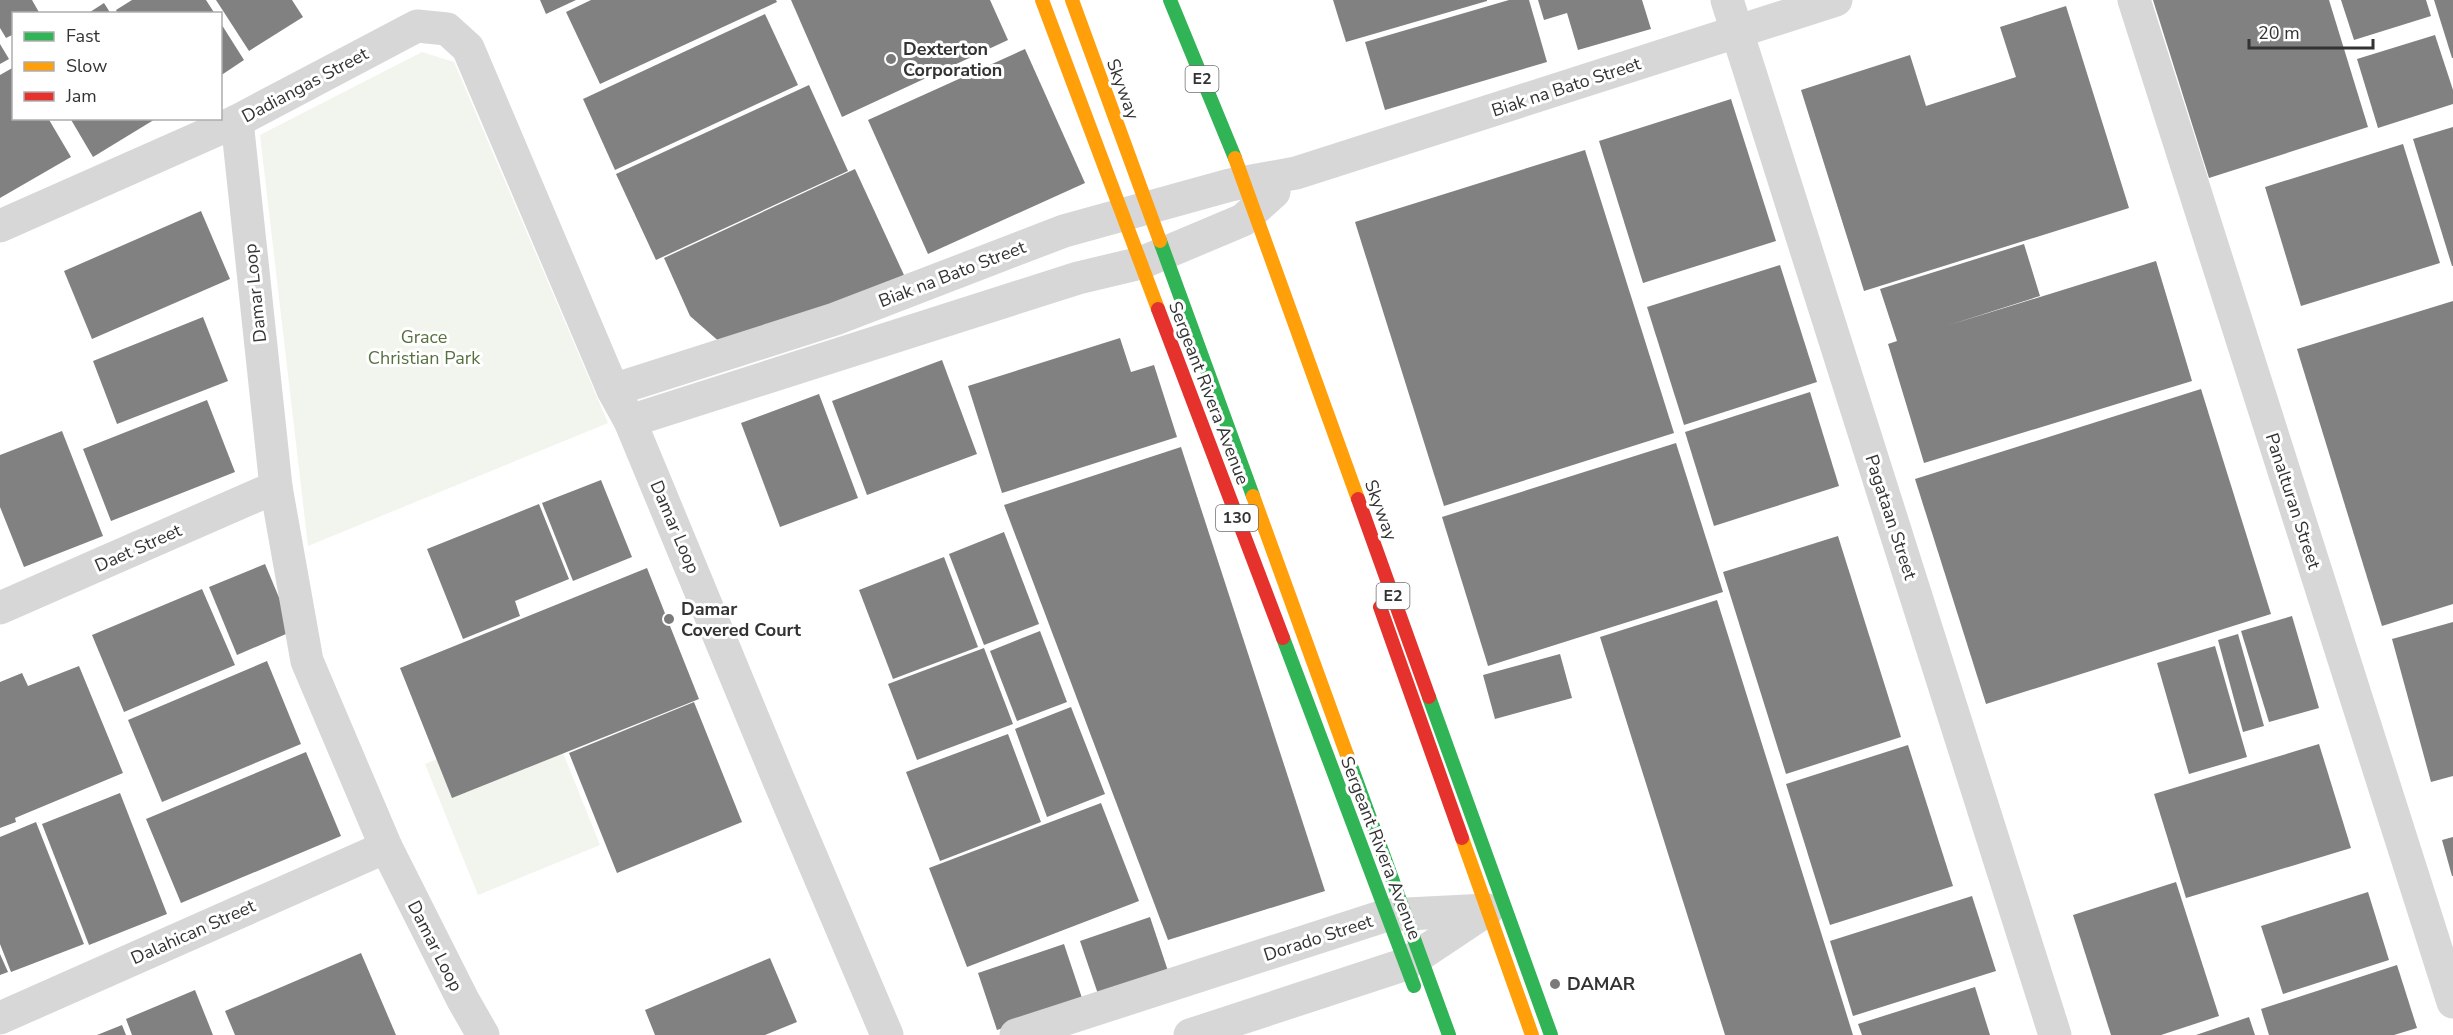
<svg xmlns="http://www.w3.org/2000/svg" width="2453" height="1035" font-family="'Nunito Sans',sans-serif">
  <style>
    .green { fill: #f1f5ed }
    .building { fill: #818181 }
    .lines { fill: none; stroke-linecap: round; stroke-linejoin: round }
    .street { stroke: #d7d7d7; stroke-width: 33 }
    .fast { stroke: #30b455; stroke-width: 14 }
    .slow { stroke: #ff9f0a; stroke-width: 14 }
    .jam { stroke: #e5322d; stroke-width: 14 }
    .fast-bridge { stroke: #30b455; stroke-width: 14 }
    .slow-bridge { stroke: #ff9f0a; stroke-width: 14 }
    .jam-bridge { stroke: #e5322d; stroke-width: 14 }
    .poi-dot { fill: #7a7a7a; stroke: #fff; stroke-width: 2 }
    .labels { text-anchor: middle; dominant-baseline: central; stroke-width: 6; stroke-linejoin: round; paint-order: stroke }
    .shield { fill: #fff; stroke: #707070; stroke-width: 1.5 }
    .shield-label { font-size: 16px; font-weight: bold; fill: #333 }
    .poi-label { font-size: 18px; font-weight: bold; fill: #333; stroke: #fff; text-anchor: start }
    .street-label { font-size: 18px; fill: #333; stroke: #fff }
    .park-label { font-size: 18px; fill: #56703f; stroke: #fff }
  </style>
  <rect width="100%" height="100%" fill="#fff"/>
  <!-- green -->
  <g class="green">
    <path d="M422,52L454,62L608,423L308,546L260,135Z"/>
    <path d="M547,713L600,845L478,895L425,764Z"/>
  </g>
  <!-- building -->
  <g class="building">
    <path d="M0,0H32L40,14H14V34L6,38L0,28Z"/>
    <path d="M132,0H206L215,14H118L116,10Z"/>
    <path d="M216,0H292L303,17L249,51Z"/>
    <path d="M540,0H576L546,14Z"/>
    <path d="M591,0H776L777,2L600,84L566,12Z"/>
    <path d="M791,0H990L1008,40L842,117Z"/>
    <path d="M1333,0H1487V1L1346,42Z"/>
    <path d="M1509,0H1529L1547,62L1385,110L1365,42Z"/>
    <path d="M1538,0H1642L1651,29L1578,50L1567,13L1544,20Z"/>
    <path d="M2153,0H2329L2368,127L2209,178Z"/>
    <path d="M2341,0H2426L2431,16L2354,40Z"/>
    <path d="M2434,0H2453V58H2452Z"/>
    <path d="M104,3L111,14H87Z"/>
    <path d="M2066,6L2129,208L1864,291L1801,90L1910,55L1926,106L2016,77L2000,27Z"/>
    <path d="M765,14L798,85L615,170L583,99Z"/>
    <path d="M220,22L244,60L220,76Z"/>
    <path d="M2435,35L2453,90V104L2378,128L2357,59Z"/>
    <path d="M0,44L9,59L0,64Z"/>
    <path d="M1025,49L1085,183L928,254L868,120Z"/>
    <path d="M14,67V118H48L71,157L0,198V75Z"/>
    <path d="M809,85L848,171L656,260L616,174Z"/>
    <path d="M1731,99L1776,241L1643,283L1599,141Z"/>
    <path d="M70,118H157L93,157Z"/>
    <path d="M2453,127V266H2452L2413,139Z"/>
    <path d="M2403,144L2440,263L2301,306L2265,187Z"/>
    <path d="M1585,150L1674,433L1444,506L1355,222Z"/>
    <path d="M855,169L904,275L762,341L722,344L690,316L664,258Z"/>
    <path d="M201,211L230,279L92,339L64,271Z"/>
    <path d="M2024,244L2040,296L1946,326L2156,261L2192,381L1924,463L1888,344L1897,341L1880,289Z"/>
    <path d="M1780,265L1817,382L1684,425L1647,307Z"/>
    <path d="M2453,301V604L2382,626L2297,349Z"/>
    <path d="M203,317L228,381L117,424L93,361Z"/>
    <path d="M1120,338L1131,372L1154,365L1177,437L1002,493L968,386Z"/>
    <path d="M942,360L977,454L867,495L832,401Z"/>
    <path d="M2201,389L2271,614L1986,704L1915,479Z"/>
    <path d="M1810,392L1839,486L1714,526L1685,432Z"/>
    <path d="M819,394L858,498L780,527L741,423Z"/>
    <path d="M207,400L235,472L111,521L83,449Z"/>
    <path d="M62,431L103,536L24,567L0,507V455Z"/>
    <path d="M1676,443L1723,592L1488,666L1442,517Z"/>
    <path d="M1181,447L1325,891L1168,940L1004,505Z"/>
    <path d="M601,480L632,557L573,581L542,503Z"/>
    <path d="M539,504L569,579L515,601L520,616L463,639L427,549Z"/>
    <path d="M1004,532L1039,624L984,645L949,554Z"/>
    <path d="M1838,536L1901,737L1786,774L1723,572Z"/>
    <path d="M944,557L978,647L893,679L859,590Z"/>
    <path d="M265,564L293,631L237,655L209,587Z"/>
    <path d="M647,568L699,699L452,798L400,668Z"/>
    <path d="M202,589L235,665L124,712L92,635Z"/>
    <path d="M1717,600L1853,1035H1725L1600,637Z"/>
    <path d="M2292,616L2319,708L2269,722L2241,631Z"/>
    <path d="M2453,622V776L2431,782L2392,639Z"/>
    <path d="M1040,631L1067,702L1017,721L990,651Z"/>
    <path d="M2238,634L2264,726L2243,732L2218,640Z"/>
    <path d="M2215,646L2247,757L2189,774L2157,663Z"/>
    <path d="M984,648L1013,724L917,760L888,684Z"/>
    <path d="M1560,654L1572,698L1495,719L1483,675Z"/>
    <path d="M267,661L301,744L162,802L128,720Z"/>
    <path d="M79,666L123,773L15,818L16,822L0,828V682L22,673L28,686Z"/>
    <path d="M694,702L742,822L617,873L569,753Z"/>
    <path d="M1071,707L1105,794L1047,817L1015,729Z"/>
    <path d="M1008,734L1041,822L940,861L906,772Z"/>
    <path d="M2319,744L2351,848L2186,898L2154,794Z"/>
    <path d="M1908,745L1953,886L1830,925L1786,784Z"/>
    <path d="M306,752L341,836L181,903L146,819Z"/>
    <path d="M120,793L167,914L89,945L42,824Z"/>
    <path d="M1101,803L1139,901L967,967L929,868Z"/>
    <path d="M36,822L84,944L11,972L0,944V837Z"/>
    <path d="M2453,837V876H2452L2442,840Z"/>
    <path d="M2176,882L2219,1016L2161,1035H2111L2073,915Z"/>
    <path d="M2368,892L2389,960L2283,994L2261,926Z"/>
    <path d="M1972,896L1996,971L1853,1016L1830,941Z"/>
    <path d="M1150,917L1168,971L1098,994L1080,941Z"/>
    <path d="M1064,944L1083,1001L997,1030L978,973Z"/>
    <path d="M361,953L396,1035H235L225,1011Z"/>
    <path d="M0,954L8,972L0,975Z"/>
    <path d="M770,958L797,1022L765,1035H655L645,1010Z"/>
    <path d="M2397,965L2417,1028L2394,1035H2269L2261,1009Z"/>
    <path d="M1975,987L1990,1035H1862L1858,1024Z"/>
    <path d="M195,990L213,1035H132L126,1019Z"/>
    <path d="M2249,1017L2255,1035H2196Z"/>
    <path d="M122,1025L126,1035H97Z"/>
  </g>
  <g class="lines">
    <!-- street -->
    <g class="street">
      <path d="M1727,0L2055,1035"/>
      <path d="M2134,0L2453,1002"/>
      <path d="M237,121L276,487L307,661L386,847L463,1000L483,1035"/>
      <path d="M0,226L237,121L417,26L447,29L468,48L613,390L630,421L777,776L887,1035"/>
      <path d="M613,390L835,319L1064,231L1230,185L1296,173L1836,0"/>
      <path d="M630,421L1078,278L1141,263L1243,220L1274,192"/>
      <path d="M0,608L276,487"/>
      <path d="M0,1018L386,847"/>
      <path d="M1016,1035L1387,915L1487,910"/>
      <path d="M1190,1035L1406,964L1487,910"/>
    </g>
    <!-- fast -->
    <g class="fast">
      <path d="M1170,0L1235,158"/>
      <path d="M1283,638L1414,986"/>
    </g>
    <!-- slow -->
    <g class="slow">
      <path d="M1042,0L1158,309"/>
      <path d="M1462,838L1532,1035"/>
    </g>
    <!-- jam -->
    <g class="jam">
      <path d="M1158,309L1283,638"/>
      <path d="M1380,607L1462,838"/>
    </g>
    <!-- fast-bridge -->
    <g class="fast-bridge">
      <path d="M1160,241L1253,496"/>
      <path d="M1429,697L1551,1035"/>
      <path d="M1347,755L1449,1035"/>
    </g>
    <!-- slow-bridge -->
    <g class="slow-bridge">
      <path d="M1072,0L1160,241"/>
      <path d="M1235,158L1358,499"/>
      <path d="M1253,496L1347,755"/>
    </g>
    <!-- jam-bridge -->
    <path class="jam-bridge" d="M1358,499L1429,697"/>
  </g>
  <!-- markers -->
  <g class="poi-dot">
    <circle cx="891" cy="59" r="6"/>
    <circle cx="669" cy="619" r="6"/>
    <circle cx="1555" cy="984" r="6"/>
  </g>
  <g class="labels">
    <!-- shield labels -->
    <g class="shield">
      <rect x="1185.5" y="66" width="33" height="26" rx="4.5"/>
      <rect x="1216" y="505" width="42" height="26" rx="4.5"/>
      <rect x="1376.5" y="583" width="33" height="26" rx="4.5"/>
    </g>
    <g class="shield-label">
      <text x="1202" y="79">E2</text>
      <text x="1237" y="518">130</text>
      <text x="1393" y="596">E2</text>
    </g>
    <!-- poi labels -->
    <g class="poi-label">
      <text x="903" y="49">Dexterton<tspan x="903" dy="21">Corporation</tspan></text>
      <text x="681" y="609">Damar<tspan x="681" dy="21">Covered Court</tspan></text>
      <text x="1567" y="984">DAMAR</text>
    </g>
    <!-- street labels -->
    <g class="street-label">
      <text transform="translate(305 85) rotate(-28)">Dadiangas Street</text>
      <text transform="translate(1566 87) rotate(-18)">Biak na Bato Street</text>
      <text transform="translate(1123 89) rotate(70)">Skyway</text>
      <text transform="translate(952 274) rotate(-21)">Biak na Bato Street</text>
      <text transform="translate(255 293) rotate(-96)">Damar Loop</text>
      <text transform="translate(1209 393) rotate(69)">Sergeant Rivera Avenue</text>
      <text transform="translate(2293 501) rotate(72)">Panalturan Street</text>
      <text transform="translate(1381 510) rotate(70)">Skyway</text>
      <text transform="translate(1891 517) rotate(72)">Pagataan Street</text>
      <text transform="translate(675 527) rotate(67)">Damar Loop</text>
      <text transform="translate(138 548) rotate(-24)">Daet Street</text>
      <text transform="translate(1381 848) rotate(69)">Sergeant Rivera Avenue</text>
      <text transform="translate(193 932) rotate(-24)">Dalahican Street</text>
      <text transform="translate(1318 938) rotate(-18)">Dorado Street</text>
      <text transform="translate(435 946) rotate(63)">Damar Loop</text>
    </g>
    <!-- park labels -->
    <g class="park-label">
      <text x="424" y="337">Grace<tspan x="424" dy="21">Christian Park</tspan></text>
    </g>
  </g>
  <!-- legend -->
  <rect x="12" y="12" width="210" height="108" fill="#ffffff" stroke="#adadad" stroke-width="1.5"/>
  <rect x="24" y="32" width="30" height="9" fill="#30b455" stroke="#adadad" stroke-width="1.5"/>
  <text x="66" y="42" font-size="18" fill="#333333">Fast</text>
  <rect x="24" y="62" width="30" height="9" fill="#ff9f0a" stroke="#adadad" stroke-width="1.5"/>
  <text x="66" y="72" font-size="18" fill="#333333">Slow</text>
  <rect x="24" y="92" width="30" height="9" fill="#e5322d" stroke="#adadad" stroke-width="1.5"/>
  <text x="66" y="102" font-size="18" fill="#333333">Jam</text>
  <!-- scale -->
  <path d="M2249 39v9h124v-9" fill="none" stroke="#333333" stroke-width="3"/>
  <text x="2258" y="39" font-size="18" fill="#333333" stroke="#ffffff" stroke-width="4.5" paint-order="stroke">20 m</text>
</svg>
